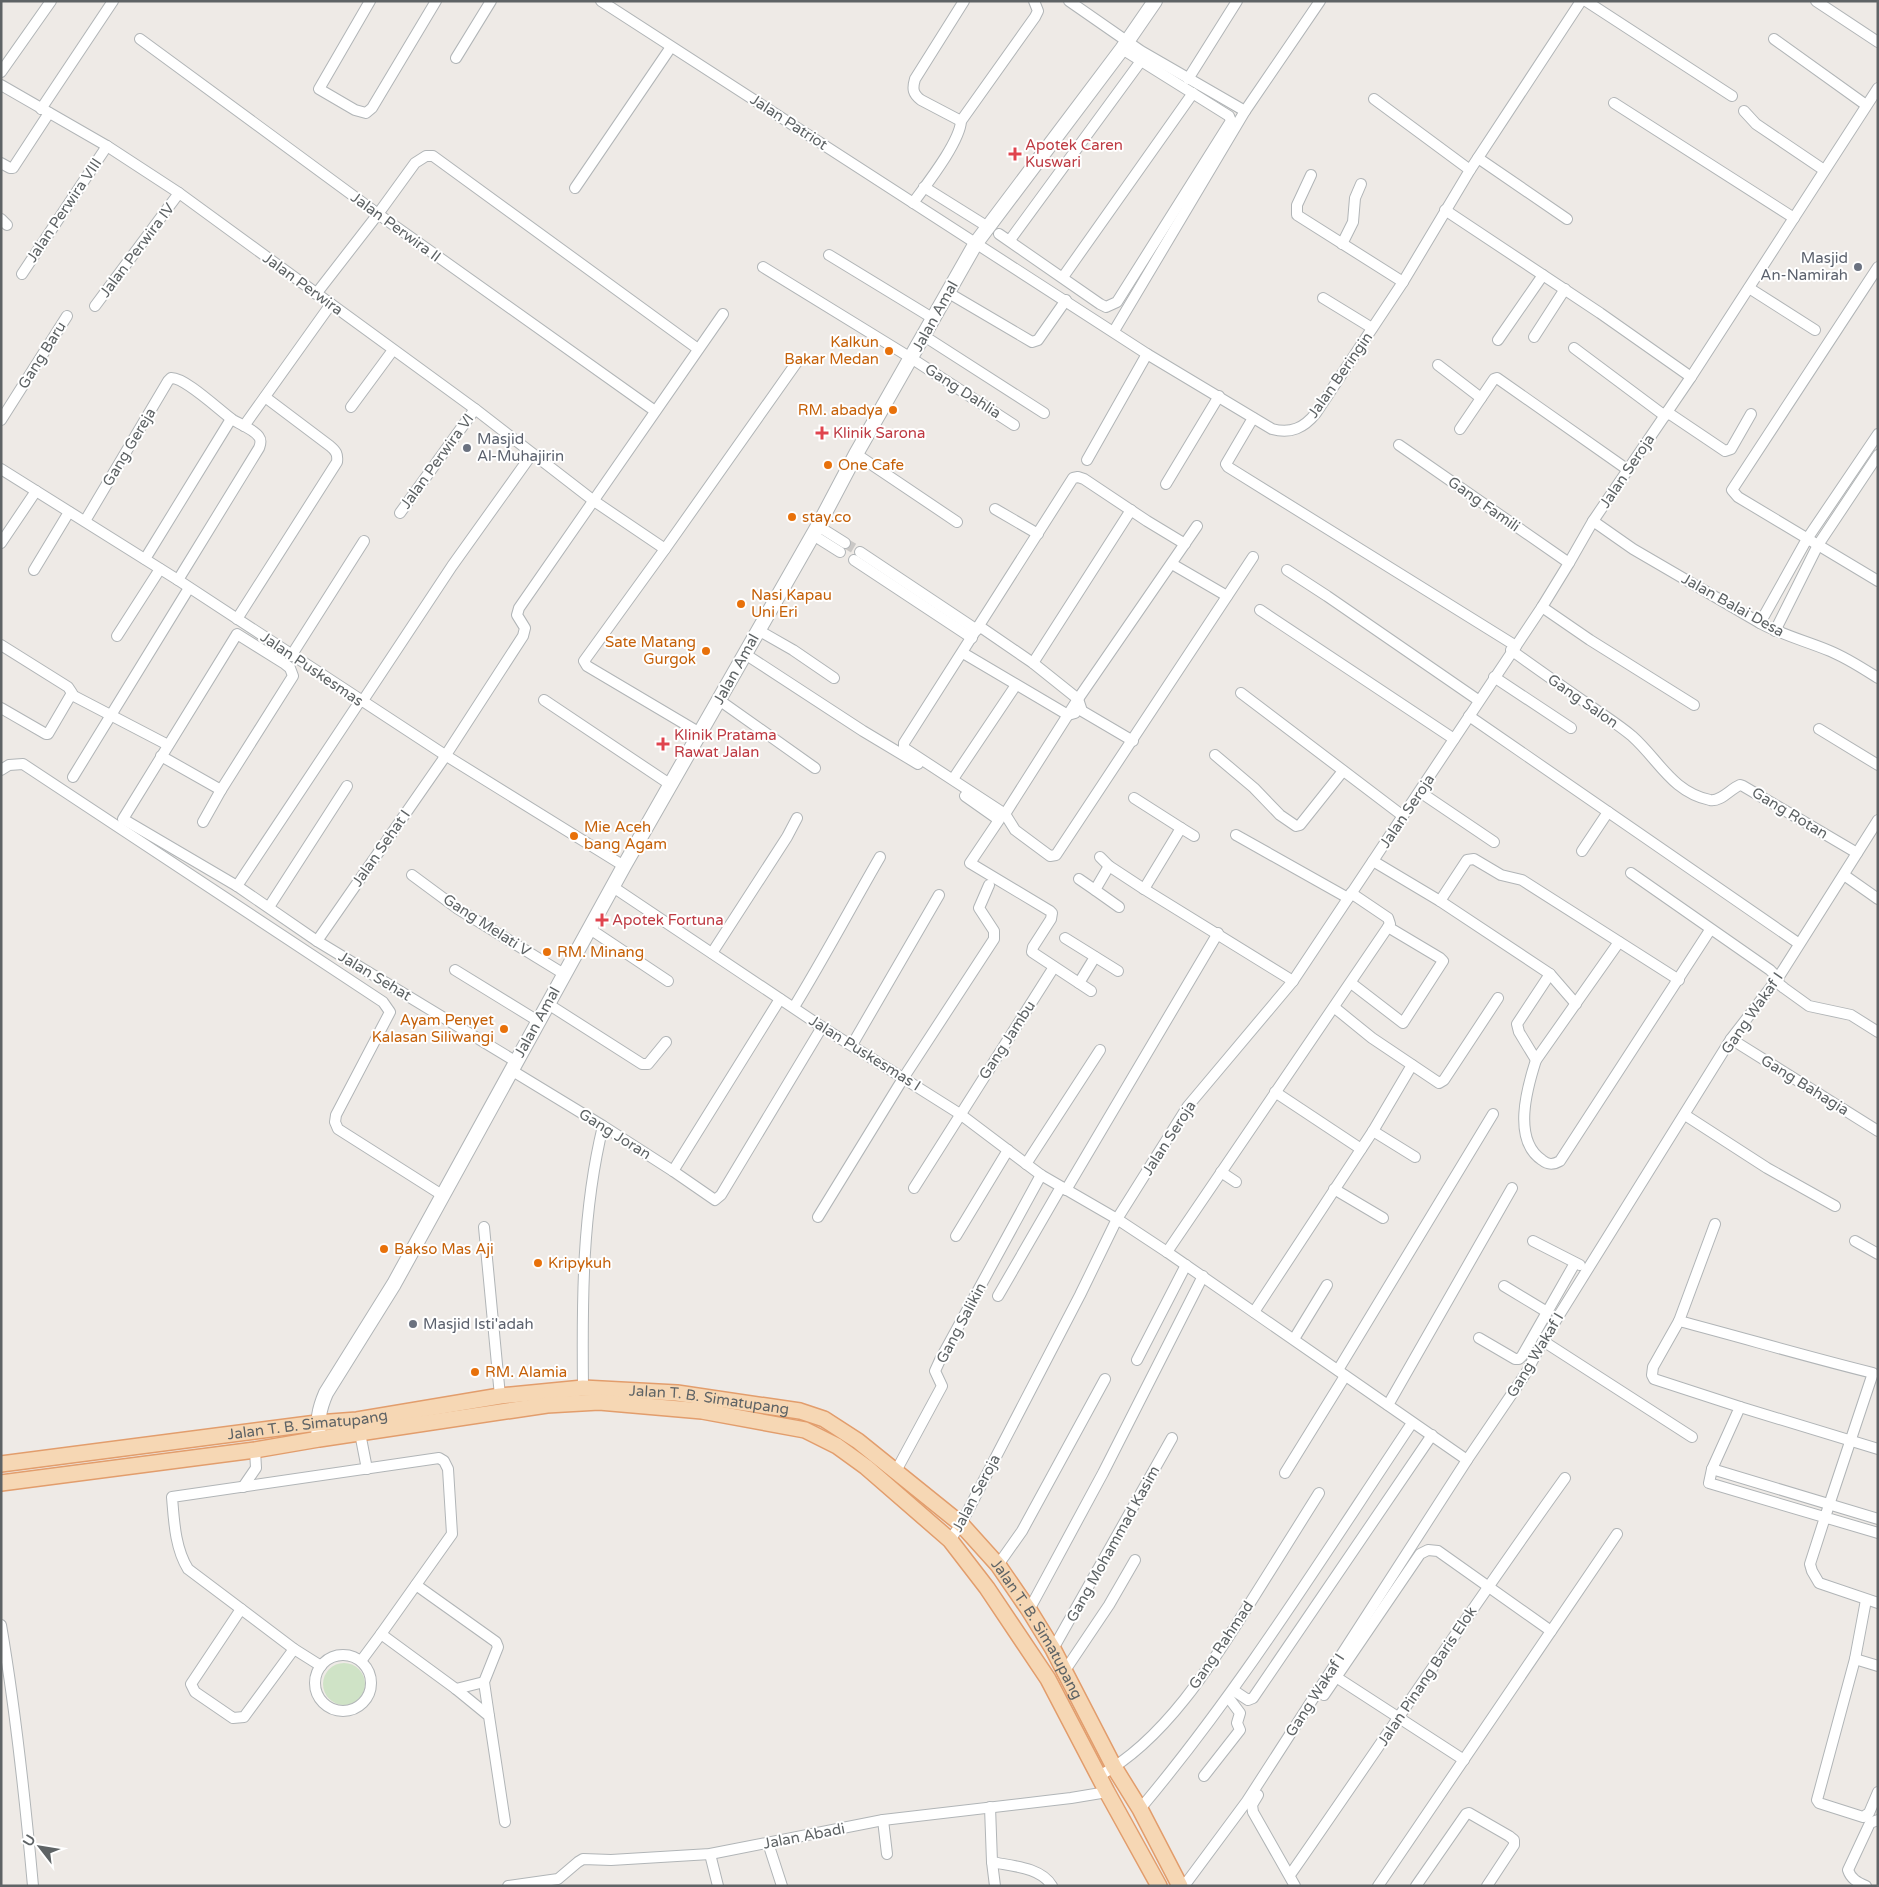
<svg xmlns="http://www.w3.org/2000/svg" width="1879" height="1887" font-family="'Varela Round',sans-serif">
  <style>
    .green { fill: #cfe3c6 }
    .lines { fill: none; stroke-linecap: round; stroke-linejoin: round }
    .street-tunnel { stroke: #cac8c6; stroke-width: 10; stroke-dasharray: 10 5; stroke-linecap: butt }
    .street-casing { stroke: #b1b5b7; stroke-width: 12 }
    .secondary-casing { stroke: #b1b5b7; stroke-width: 16 }
    .primary-casing { stroke: #e29d6c; stroke-width: 18 }
    .street { stroke: #fff; stroke-width: 10 }
    .secondary { stroke: #fff; stroke-width: 14 }
    .primary { stroke: #f6d7b4; stroke-width: 15 }
    .health-dot { fill: #e0444e; stroke: #fff; stroke-width: 2 }
    .worship-dot { fill: #6b7280; stroke: #fff; stroke-width: 2 }
    .food-dot { fill: #e8710a; stroke: #fff; stroke-width: 2 }
    .labels { text-anchor: middle; dominant-baseline: central; stroke-width: 4; stroke-linejoin: round; paint-order: stroke }
    .street-label { font-size: 15px; fill: #5e6365; stroke: #fff }
    .health-label { font-size: 15px; fill: #be3a42; stroke: #fff; text-anchor: start }
    .worship-label { font-size: 15px; fill: #5b616d; stroke: #fff; text-anchor: start }
    .food-label { font-size: 15px; fill: #c56008; stroke: #fff; text-anchor: start }
  </style>
  <rect width="100%" height="100%" fill="#eeeae6"/>
  <!-- green -->
  <circle class="green" cx="344" cy="1684" r="21"/>
  <g class="lines">
    <!-- street-tunnel -->
    <path class="street-tunnel" d="M845,543L860,552"/>
    <!-- street casing -->
    <g class="street-casing">
      <g id="street">
        <path d="M370,1L319,89L355,110L366,113L372,108L436,1"/>
        <path d="M601,1L1147,354L1272,429C1291,434 1304,428 1316,413L1403,282L1470,170L1581,1"/>
        <path d="M1069,1L1141,51L1245,111"/>
        <path d="M1586,1L1732,96"/>
        <path d="M1816,1L1878,42"/>
        <path d="M140,39L378,214L655,411"/>
        <path d="M1774,39L1866,105"/>
        <path d="M456,58L491,1"/>
        <path d="M1,72L51,1"/>
        <path d="M1188,79L1237,1"/>
        <path d="M1,85L107,146L179,193L475,409L594,501L665,549"/>
        <path d="M1374,99L1470,170"/>
        <path d="M1614,103L1794,218"/>
        <path d="M41,109L113,1"/>
        <path d="M1744,111L1756,124L1824,170"/>
        <path d="M961,121L921,100C913,94 912,89 915,79L964,1"/>
        <path d="M1478,158L1567,219"/>
        <path d="M1,163L10,168H13L49,113"/>
        <path d="M1311,175L1297,205V215L1403,282"/>
        <path d="M924,187L988,227"/>
        <path d="M575,188L671,47"/>
        <path d="M913,203C926,185 960,142 961,121L1035,17L1038,11L1034,1"/>
        <path d="M1445,210L1600,313L1691,377"/>
        <path d="M1,219L7,225"/>
        <path d="M999,234L1100,304L1106,307L1117,302L1231,121L1229,116L1122,49"/>
        <path d="M1010,240L1141,61"/>
        <path d="M1342,244L1353,222L1355,198L1361,184"/>
        <path d="M829,255L934,319"/>
        <path d="M763,267L911,358L1014,425"/>
        <path d="M1878,267L1732,490L1738,497L1878,581"/>
        <path d="M22,274L107,146"/>
        <path d="M1063,277L1193,93"/>
        <path d="M1749,288L1815,330"/>
        <path d="M947,292L1032,342L1038,340L1066,300"/>
        <path d="M316,294L378,214L415,163L426,156H433L698,349"/>
        <path d="M1323,298L1372,328"/>
        <path d="M95,306L179,193"/>
        <path d="M1114,331L1245,111L1320,1"/>
        <path d="M924,336L1044,413"/>
        <path d="M1534,337L1565,289"/>
        <path d="M1498,340L1543,275"/>
        <path d="M1574,348L1665,416"/>
        <path d="M1438,365L1481,398"/>
        <path d="M351,407L393,350"/>
        <path d="M1667,412L1725,451L1731,449L1751,414"/>
        <path d="M1253,418L1226,464L1228,467L1516,646"/>
        <path d="M1,420L67,316"/>
        <path d="M244,426L331,304"/>
        <path d="M1460,429L1494,379L1497,378L1628,470"/>
        <path d="M1399,445L1569,563"/>
        <path d="M856,454L957,522"/>
        <path d="M1087,460L1147,354"/>
        <path d="M1,469L178,580L445,755L624,866"/>
        <path d="M1166,484L1219,396"/>
        <path d="M995,509L1038,534"/>
        <path d="M400,513L475,409"/>
        <path d="M85,521L168,381L171,378C185,377 220,411 233,420C240,424 255,430 259,437C262,441 260,445 259,448L178,580"/>
        <path d="M1593,521L1633,549L1760,623C1782,635 1806,641 1830,651C1847,658 1862,668 1878,678"/>
        <path d="M818,526L845,543"/>
        <path d="M813,535L840,552"/>
        <path d="M1,543L36,491"/>
        <path d="M1185,544L1147,521L1084,479L1078,477L1073,478L904,743V748L1005,814L1015,830L1050,856L1056,855L1253,557"/>
        <path d="M860,552L977,630"/>
        <path d="M145,559L231,419"/>
        <path d="M854,560L972,638"/>
        <path d="M1172,564L1227,596"/>
        <path d="M34,570L69,512"/>
        <path d="M1287,570L1327,596L1478,700"/>
        <path d="M1542,607L1590,640L1694,705"/>
        <path d="M1260,610L1454,739"/>
        <path d="M237,619L337,462C338,454 336,451 330,446L265,397"/>
        <path d="M1760,623L1807,539L1878,434"/>
        <path d="M979,626L1033,663L1078,699L1082,711L1133,741"/>
        <path d="M758,630L793,650L834,678"/>
        <path d="M1775,631L1818,545L1878,455"/>
        <path d="M117,636L160,569"/>
        <path d="M1,645L68,687L72,693L48,734H46L1,708"/>
        <path d="M1511,650C1537,669 1563,687 1589,705C1603,715 1619,725 1632,736C1659,760 1672,792 1710,800C1721,802 1730,789 1740,785L1743,786L1857,853"/>
        <path d="M963,653L1068,715L1075,713"/>
        <path d="M745,654L863,731L918,764"/>
        <path d="M291,656L364,541"/>
        <path d="M1033,663L1131,510"/>
        <path d="M1494,677L1571,728"/>
        <path d="M1241,693L1403,816"/>
        <path d="M72,695L168,745"/>
        <path d="M544,700L671,785"/>
        <path d="M719,700L815,768"/>
        <path d="M362,702L452,566L532,454"/>
        <path d="M1469,716L1798,943"/>
        <path d="M1819,729L1878,765"/>
        <path d="M700,733L587,666L584,661L665,549L797,362"/>
        <path d="M1215,755L1254,788L1280,815L1296,826L1300,825L1343,771"/>
        <path d="M161,756L221,790"/>
        <path d="M1,770L9,765L23,764L383,1002L390,1012L336,1115L335,1122L338,1129L442,1195"/>
        <path d="M73,777L189,588"/>
        <path d="M953,779L1016,685"/>
        <path d="M1420,792L1494,842"/>
        <path d="M965,796L999,820L970,863L1050,911L1052,913L1051,919L1033,947L1032,952L1091,991"/>
        <path d="M1134,798L1181,828"/>
        <path d="M1005,814L1078,699L1197,526"/>
        <path d="M203,822L221,790L293,676L290,668L285,664L237,634L123,819L237,886L317,941L515,1061"/>
        <path d="M1236,835L1348,898"/>
        <path d="M1582,851L1608,812"/>
        <path d="M1100,857L1109,866L1144,889L1293,981"/>
        <path d="M1373,861L1440,901L1550,974L1576,1004"/>
        <path d="M1631,873L1770,970L1778,978L1779,984L1784,988L1809,1006L1851,1015L1878,1032"/>
        <path d="M412,875L458,909L564,974"/>
        <path d="M1844,875L1878,899"/>
        <path d="M1079,879L1095,890L1109,866"/>
        <path d="M237,886L360,701"/>
        <path d="M613,887L822,1027L960,1114L1041,1175L1117,1219L1167,1252L1467,1460"/>
        <path d="M1144,889L1181,828L1194,836"/>
        <path d="M1095,890L1119,907"/>
        <path d="M1440,901L1467,860L1474,859L1501,875L1522,880L1679,980"/>
        <path d="M269,907L347,786"/>
        <path d="M590,929L668,981"/>
        <path d="M1065,938L1118,971"/>
        <path d="M317,941L442,761L523,636L525,628L517,615L519,608L723,314"/>
        <path d="M1619,942L1536,1060C1527,1088 1512,1140 1542,1160C1548,1165 1553,1165 1560,1161L1710,930"/>
        <path d="M712,953L787,837L797,818"/>
        <path d="M455,970L538,1021"/>
        <path d="M1079,983L1095,957"/>
        <path d="M1351,983L1403,1023L1443,961L1440,958L1388,927"/>
        <path d="M548,1004L642,1064H648L666,1042"/>
        <path d="M794,1007C824,958 851,907 880,857"/>
        <path d="M1335,1008L1372,1038L1439,1083L1444,1080L1498,998"/>
        <path d="M1731,1039L1878,1131"/>
        <path d="M852,1045L939,895"/>
        <path d="M1536,1060L1519,1032L1517,1024L1550,974"/>
        <path d="M511,1070L603,1126L673,1171L715,1200L721,1195L822,1027"/>
        <path d="M1275,1092L1361,1149"/>
        <path d="M1685,1115L1767,1168L1835,1206"/>
        <path d="M1373,1131L1415,1157"/>
        <path d="M1026,1164L1100,1050"/>
        <path d="M673,1171L780,999"/>
        <path d="M1221,1172L1236,1182"/>
        <path d="M914,1188L1054,967"/>
        <path d="M1334,1189L1383,1218"/>
        <path d="M1066,1190L1218,933"/>
        <path d="M818,1217L904,1077L994,939V931L979,908L989,885"/>
        <path d="M484,1227L500,1396"/>
        <path d="M956,1236L1008,1150"/>
        <path d="M1533,1241L1580,1265"/>
        <path d="M1855,1241L1878,1254"/>
        <path d="M1167,1252L1390,924L1388,918L1351,893"/>
        <path d="M1504,1286L1547,1312"/>
        <path d="M998,1296L1061,1187"/>
        <path d="M1254,1312L1373,1131L1412,1065"/>
        <path d="M1679,1321L1715,1224"/>
        <path d="M1479,1338L1515,1359H1519L1522,1356L1575,1263"/>
        <path d="M1294,1339L1327,1285"/>
        <path d="M1543,1341L1692,1437"/>
        <path d="M1137,1360L1186,1265"/>
        <path d="M1338,1370L1493,1114"/>
        <path d="M583,1388C582,1300 582,1212 603,1126"/>
        <path d="M1388,1405L1512,1188"/>
        <path d="M1740,1407L1878,1449"/>
        <path d="M359,1428L367,1469"/>
        <path d="M1712,1469L1878,1519"/>
        <path d="M896,1471L942,1386L935,1371L940,1360L1041,1175"/>
        <path d="M1285,1473L1345,1376"/>
        <path d="M243,1487L256,1468L255,1450"/>
        <path d="M1878,1533L1709,1483L1712,1469L1740,1407L1654,1379L1652,1375L1653,1367L1679,1321C1744,1338 1808,1357 1873,1373L1829,1505L1810,1564L1812,1571L1819,1583L1878,1603"/>
        <path d="M950,1540L961,1524L1080,1295L1117,1219L1188,1106L1293,981L1542,607L1569,563L1593,521L1691,377L1878,88"/>
        <path d="M998,1565L1022,1531L1105,1379"/>
        <path d="M416,1585L496,1642L498,1647L484,1682L489,1716"/>
        <path d="M1866,1600L1855,1659L1817,1800L1819,1803L1863,1817L1869,1813L1878,1792"/>
        <path d="M241,1609L191,1684L195,1692L233,1718L244,1717L294,1649"/>
        <path d="M1029,1610L1103,1473L1203,1276"/>
        <path d="M1,1625C16,1712 25,1798 33,1886"/>
        <path d="M1053,1649L1172,1438"/>
        <circle cx="343" cy="1683" r="28"/>
        <path d="M1855,1659L1878,1666"/>
        <path d="M361,1661L381,1634"/>
        <path d="M321,1666L294,1649L188,1569C175,1548 174,1521 172,1497L439,1458L444,1461L448,1469L452,1534L381,1634L456,1689L489,1716L505,1822"/>
        <path d="M1064,1672L1109,1605L1135,1560"/>
        <path d="M1336,1677L1464,1760"/>
        <path d="M456,1689L484,1682"/>
        <path d="M1233,1690L1248,1700L1253,1698L1432,1435"/>
        <path d="M1324,1695L1420,1554L1428,1550L1438,1551L1551,1631"/>
        <path d="M1099,1776C1164,1741 1212,1664 1250,1603C1273,1566 1296,1530 1319,1493"/>
        <path d="M1204,1776L1240,1730L1237,1723L1240,1713L1228,1697"/>
        <path d="M1258,1795L1252,1805L1253,1812L1295,1886"/>
        <path d="M990,1807L992,1862L995,1886"/>
        <path d="M1140,1809C1241,1689 1325,1553 1412,1423"/>
        <path d="M883,1820L887,1854"/>
        <path d="M768,1843L782,1886"/>
        <path d="M710,1854L718,1886"/>
        <path d="M992,1862C1011,1866 1041,1867 1052,1886"/>
        <path d="M1290,1875C1382,1743 1471,1609 1565,1478"/>
        <path d="M508,1886L558,1879L578,1862L583,1859L611,1860L710,1854L883,1820L1071,1798L1107,1792"/>
        <path d="M1184,1886L1247,1801L1467,1460L1526,1373L1543,1341L1731,1039L1778,978L1878,820"/>
        <path d="M1378,1886L1617,1534"/>
        <path d="M1416,1886L1466,1814L1469,1813L1509,1836L1514,1840V1845L1487,1886"/>
        <path d="M1866,1886C1857,1882 1851,1879 1848,1870L1870,1823L1878,1820"/>
      </g>
    </g>
    <!-- secondary casing -->
    <g class="secondary-casing">
      <path id="secondary" d="M319,1439C317,1421 319,1409 326,1393L394,1284L624,866L818,526L856,454L976,243L1122,49L1155,1"/>
    </g>
    <!-- primary casing -->
    <g class="primary-casing">
      <g id="primary">
        <path id="s1" d="M1,1464L317,1423L357,1420L500,1396L583,1388L677,1393L800,1411L824,1419L858,1441L961,1524L998,1565L1029,1610L1053,1649L1114,1767L1140,1809L1180,1886"/>
        <path d="M1,1483L255,1450L319,1439L547,1405L599,1402L702,1411L805,1430L837,1446L866,1467L950,1540L987,1588L1048,1679L1107,1792L1159,1886"/>
      </g>
    </g>
    <!-- street -->
    <use href="#street" class="street"/>
    <!-- secondary -->
    <use href="#secondary" class="secondary"/>
    <!-- primary -->
    <use href="#primary" class="primary"/>
  </g>
  <!-- markers -->
  <g class="health-dot">
    <path d="M1012.5 146.5h5v5h5v5h-5v5h-5v-5h-5v-5h5z"/>
    <path d="M819.5 425.5h5v5h5v5h-5v5h-5v-5h-5v-5h5z"/>
    <path d="M660.5 736.5h5v5h5v5h-5v5h-5v-5h-5v-5h5z"/>
    <path d="M599.5 912.5h5v5h5v5h-5v5h-5v-5h-5v-5h5z"/>
  </g>
  <g class="worship-dot">
    <circle cx="1858" cy="267" r="5"/>
    <circle cx="467" cy="448" r="5"/>
    <circle cx="413" cy="1324" r="5"/>
  </g>
  <g class="food-dot">
    <circle cx="889" cy="351" r="5"/>
    <circle cx="893" cy="410" r="5"/>
    <circle cx="828" cy="465" r="5"/>
    <circle cx="792" cy="517" r="5"/>
    <circle cx="741" cy="604" r="5"/>
    <circle cx="706" cy="651" r="5"/>
    <circle cx="574" cy="836" r="5"/>
    <circle cx="547" cy="952" r="5"/>
    <circle cx="504" cy="1029" r="5"/>
    <circle cx="384" cy="1249" r="5"/>
    <circle cx="538" cy="1263" r="5"/>
    <circle cx="475" cy="1372" r="5"/>
  </g>
  <g class="labels">
    <!-- street labels -->
    <g class="street-label">
      <text transform="translate(789 122) rotate(33)">Jalan Patriot</text>
      <text transform="translate(64 210) rotate(-56)">Jalan Perwira VIII</text>
      <text transform="translate(396 227) rotate(36)">Jalan Perwira II</text>
      <text transform="translate(137 250) rotate(-53)">Jalan Perwira IV</text>
      <text transform="translate(303 284) rotate(36)">Jalan Perwira</text>
      <text transform="translate(935 316) rotate(-61)">Jalan Amal</text>
      <text transform="translate(42 355) rotate(-58)">Gang Baru</text>
      <text transform="translate(1340 375) rotate(-55)">Jalan Beringin</text>
      <text transform="translate(963 391) rotate(33)">Gang Dahlia</text>
      <text transform="translate(129 447) rotate(-59)">Gang Gereja</text>
      <text transform="translate(437 461) rotate(-54)">Jalan Perwira VI</text>
      <text transform="translate(1627 471) rotate(-56)">Jalan Seroja</text>
      <text transform="translate(1484 504) rotate(35)">Gang Famili</text>
      <text transform="translate(1733 605) rotate(29)">Jalan Balai Desa</text>
      <text transform="translate(312 669) rotate(34)">Jalan Puskesmas</text>
      <text transform="translate(736 669) rotate(-61)">Jalan Amal</text>
      <text transform="translate(1583 701) rotate(35)">Gang Salon</text>
      <text transform="translate(1407 811) rotate(-56)">Jalan Seroja</text>
      <text transform="translate(1790 813) rotate(31)">Gang Rotan</text>
      <text transform="translate(381 848) rotate(-55)">Jalan Sehat I</text>
      <text transform="translate(487 925) rotate(33)">Gang Melati V</text>
      <text transform="translate(375 976) rotate(31)">Jalan Sehat</text>
      <text transform="translate(1752 1013) rotate(-55)">Gang Wakaf I</text>
      <text transform="translate(537 1022) rotate(-61)">Jalan Amal</text>
      <text transform="translate(1007 1040) rotate(-57)">Gang Jambu</text>
      <text transform="translate(865 1053) rotate(32)">Jalan Puskesmas I</text>
      <text transform="translate(1805 1085) rotate(32)">Gang Bahagia</text>
      <text transform="translate(615 1134) rotate(32)">Gang Joran</text>
      <text transform="translate(1169 1138) rotate(-57)">Jalan Seroja</text>
      <text transform="translate(961 1323) rotate(-62)">Gang Salikin</text>
      <text transform="translate(1535 1355) rotate(-59)">Gang Wakaf I</text>
      <text stroke="none"><textPath href="#s1" startOffset="714">Jalan T. B. Simatupang</textPath></text>
      <text stroke="none"><textPath href="#s1" startOffset="309">Jalan T. B. Simatupang</textPath></text>
      <text transform="translate(976 1493) rotate(-62)">Jalan Seroja</text>
      <text transform="translate(1113 1544) rotate(-61)">Gang Mohammad Kasim</text>
      <text stroke="none"><textPath href="#s1" startOffset="1134">Jalan T. B. Simatupang</textPath></text>
      <text transform="translate(1221 1645) rotate(-56)">Gang Rahmad</text>
      <text transform="translate(1427 1676) rotate(-56)">Jalan Pinang Baris Elok</text>
      <text transform="translate(1315 1695) rotate(-57)">Gang Wakaf I</text>
      <text transform="translate(804 1836) rotate(-11)">Jalan Abadi</text>
    </g>
    <!-- health labels -->
    <g class="health-label">
      <text x="1025" y="145">Apotek Caren<tspan x="1025" dy="17">Kuswari</tspan></text>
      <text x="833" y="433">Klinik Sarona</text>
      <text x="674" y="735">Klinik Pratama<tspan x="674" dy="17">Rawat Jalan</tspan></text>
      <text x="612" y="920">Apotek Fortuna</text>
    </g>
    <!-- worship labels -->
    <g class="worship-label">
      <text x="1848" y="258" text-anchor="end">Masjid<tspan x="1848" dy="17">An-Namirah</tspan></text>
      <text x="477" y="439">Masjid<tspan x="477" dy="17">Al-Muhajirin</tspan></text>
      <text x="423" y="1324">Masjid Isti'adah</text>
    </g>
    <!-- food labels -->
    <g class="food-label">
      <text x="879" y="342" text-anchor="end">Kalkun<tspan x="879" dy="17">Bakar Medan</tspan></text>
      <text x="883" y="410" text-anchor="end">RM. abadya</text>
      <text x="838" y="465">One Cafe</text>
      <text x="802" y="517">stay.co</text>
      <text x="751" y="595">Nasi Kapau<tspan x="751" dy="17">Uni Eri</tspan></text>
      <text x="696" y="642" text-anchor="end">Sate Matang<tspan x="696" dy="17">Gurgok</tspan></text>
      <text x="584" y="827">Mie Aceh<tspan x="584" dy="17">bang Agam</tspan></text>
      <text x="557" y="952">RM. Minang</text>
      <text x="494" y="1020" text-anchor="end">Ayam Penyet<tspan x="494" dy="17">Kalasan Siliwangi</tspan></text>
      <text x="394" y="1249">Bakso Mas Aji</text>
      <text x="548" y="1263">Kripykuh</text>
      <text x="485" y="1372">RM. Alamia</text>
    </g>
  </g>
  <!-- border -->
  <rect width="1879" height="1887" fill="none" stroke="#5e6365" stroke-width="5"/>
  <!-- north arrow -->
  <g transform="translate(40 1847) rotate(301)" stroke="#ffffff" stroke-width="4" paint-order="stroke">
  <path d="M0-4L9 19L0 12L-9 19Z" fill="#5e6365"/>
  <text y="-8" font-size="14" font-weight="bold" text-anchor="middle" fill="#5e6365">U</text>
  </g>
</svg>
